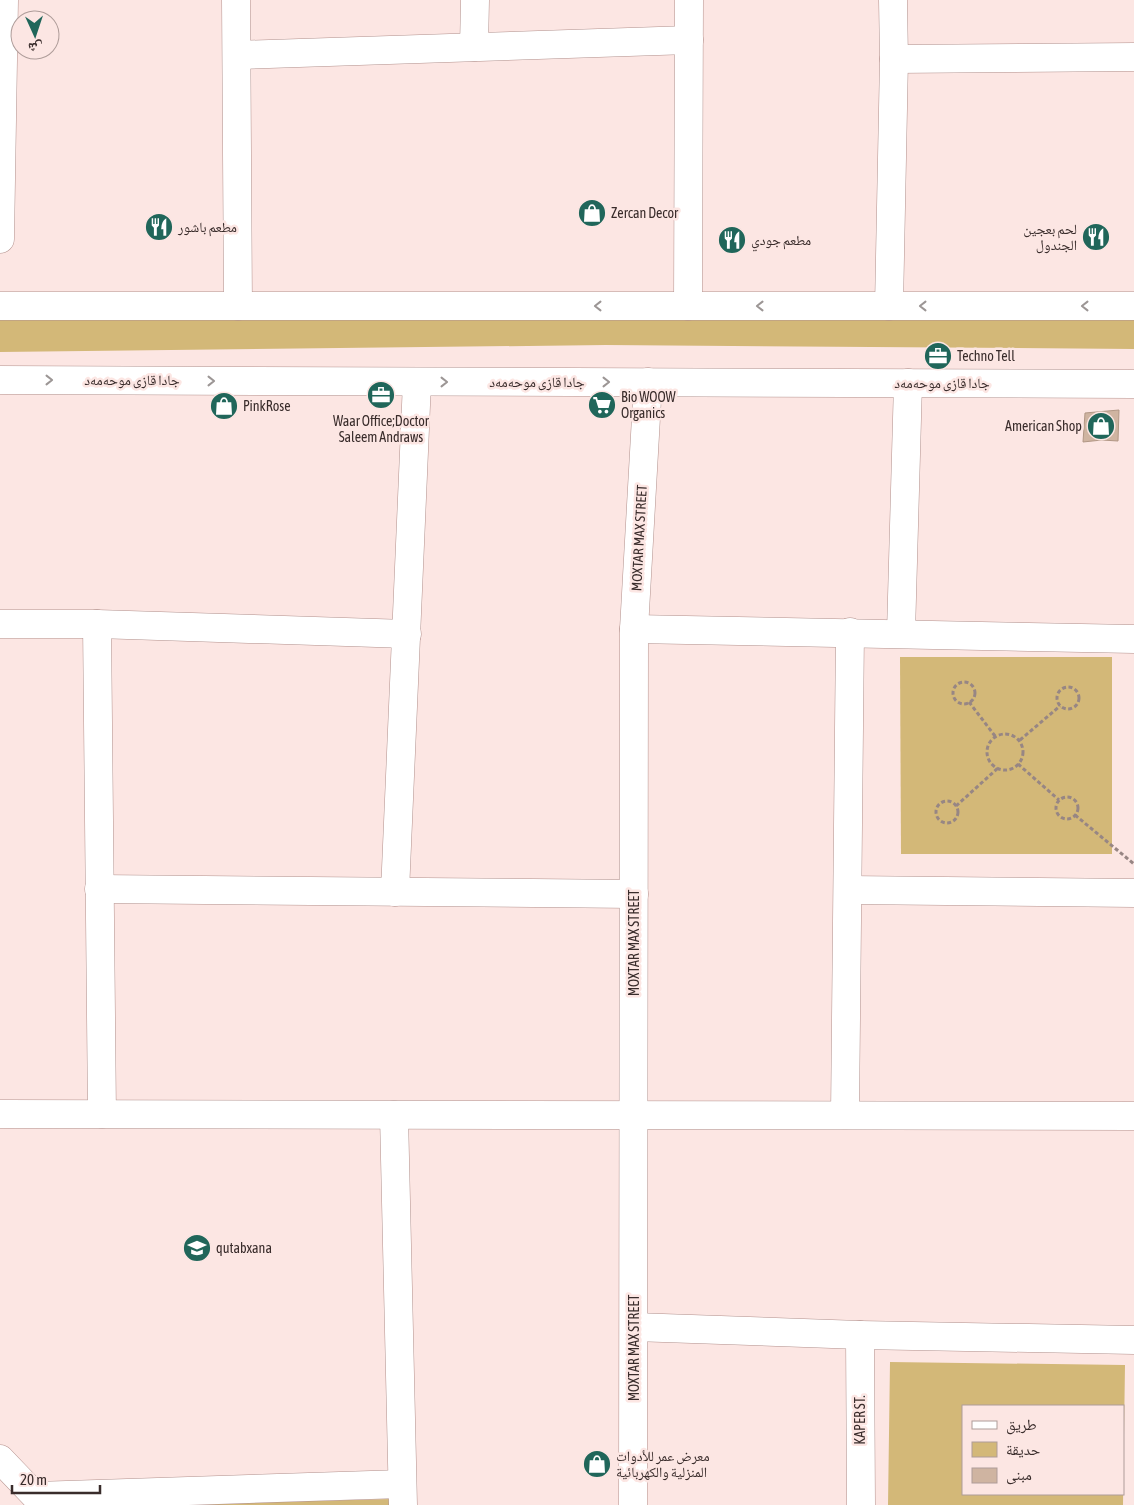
<svg xmlns="http://www.w3.org/2000/svg" width="1134" height="1505" font-family="'Asap Condensed','Noto Naskh Arabic',sans-serif">
<style>
.green{fill:#d3b878;fill-rule:evenodd}
.building{fill:#cfb4a1;stroke:#b19785}
.lines{fill:none;stroke-linecap:round;stroke-linejoin:round}
.minor-casing{stroke:#b2918d;stroke-width:29}
.primary-casing{stroke:#b2918d;stroke-width:29}
.path{stroke:#978684;stroke-width:3;stroke-dasharray:4 2.5;stroke-linecap:butt}
.minor{stroke:#fff;stroke-width:28}
.primary{stroke:#fff;stroke-width:28}
.oneway{stroke:#9c9695}
.labels{text-anchor:middle;dominant-baseline:central;stroke-width:5;stroke-linejoin:round;paint-order:stroke}
.poi-label{font-size:14px;fill:#392c2b;stroke:#fce6e3;text-anchor:start}
.street-label{font-size:14px;fill:#392c2b;stroke:#fce6e3}
</style>
<rect width="100%" height="100%" fill="#fce6e3"/>
<g class="green">
<polygon points="1134,319 1134,349 606,345 0,352 0,320"/>
<polygon points="900,657 1112,657 1112,854 901,854"/>
<path d="M890,1362l235,3 -2,140h-235zM1123,1406v88h-160v-88z"/>
<polygon points="391,1499 391,1505 144,1505"/>
</g>
<polygon class="building" points="1119,410 1118,441 1102,440 1083,442 1085,413"/>
<g class="lines">
<defs>
<g id="minor">
<polyline points="236,0 238,306"/>
<polyline points="474,47 475,0"/>
<polyline points="237,55 689,40"/>
<polyline points="894,59 1134,57"/>
<polyline points="0,239 4,0"/>
<polyline points="688,306 689,0"/>
<polyline points="889,306 894,59 893,0"/>
<polyline points="0,624 97,624 407,634"/>
<polyline points="97,624 102,1114"/>
<polyline points="634,629 1134,639"/>
<polyline points="901,633 908,383"/>
<polyline points="99,889 634,894"/>
<polyline points="848,890 1134,893"/>
<polyline points="395,892 417,382"/>
<polyline points="0,1114 1134,1116"/>
<polyline points="394,1115 403,1505"/>
<polyline points="845,1115 850,632"/>
<polyline points="634,1327 860,1335 1134,1340"/>
<polyline points="860,1335 861,1505"/>
<polyline points="0,1459 44,1505"/>
<polyline points="36,1496 402,1484"/>
<polyline points="633,1505 634,629 648,382"/>
</g>
<g id="primary">
<polyline points="0,306 1134,306"/>
<polyline points="0,380 1134,384"/>
</g>
</defs>
<use href="#minor" class="minor-casing"/>
<use href="#primary" class="primary-casing"/>
<g class="path">
<circle cx="964" cy="693" r="11"/>
<circle cx="1068" cy="698" r="11"/>
<polyline points="969,702 995,736"/>
<circle cx="1005" cy="752" r="18"/>
<polyline points="1020,740 1060,706"/>
<polyline points="1018,764 1059,800"/>
<circle cx="1067" cy="808" r="11"/>
<circle cx="947" cy="812" r="11"/>
<polyline points="956,806 998,768"/>
<polyline points="1075,815 1134,864"/>
</g>
<use href="#minor" class="minor"/>
<use href="#primary" class="primary"/>
</g>
<defs><path id="oneway-chevron" d="M-2-3.5L2.5 0L-2 3.5" fill="none" stroke-width="1.6" stroke-linecap="round" stroke-linejoin="round" transform="scale(1.25)"/></defs>
<g class="oneway">
<use href="#oneway-chevron" transform="translate(598 306) rotate(180)"/>
<use href="#oneway-chevron" transform="translate(760 306) rotate(-180)"/>
<use href="#oneway-chevron" transform="translate(923 306) rotate(-180)"/>
<use href="#oneway-chevron" transform="translate(1085 306) rotate(-180)"/>
<use href="#oneway-chevron" transform="translate(49 380)"/>
<use href="#oneway-chevron" transform="translate(211 381)"/>
<use href="#oneway-chevron" transform="translate(444 382)"/>
<use href="#oneway-chevron" transform="translate(606 382)"/>
</g>
<defs>
<symbol id="shop-disc" viewBox="-11 -11 22 22"><circle r="9.5" fill="#20665a" stroke="#fce6e3"/><path d="M-5-2.5h2.3a2.7 3.5 0 0 1 5.4 0H5L5.5 6h-11ZM-1.5-2.5h3a1.5 2.3 0 0 0-3 0Z" fill="#fff"/></symbol>
<symbol id="restaurant-disc" viewBox="-11 -11 22 22"><circle r="9.5" fill="#20665a" stroke="#fce6e3"/><path d="M-5-6h1v4h1v-4h1v4h1v-4h1v5L-1.5 .5V6h-2V.5L-5-1ZM5-6V6H3V1.5H1.5Q1.5-4 5-6Z" fill="#fff"/></symbol>
<symbol id="office-disc" viewBox="-11 -11 22 22"><circle r="9.5" fill="#20665a" stroke="#fce6e3"/><path d="M-6-3h4V-5.5h4V-3h4V5H-6ZM-1-4.5V-3h2v-1.5ZM-6 0V1H6V0Z" fill="#fff"/></symbol>
<symbol id="supermarket-disc" viewBox="-11 -11 22 22"><circle r="9.5" fill="#20665a" stroke="#fce6e3"/><path d="M-6-5.5h2.5l.6 2H6L4.5 2H-2.5L-4.4-4H-6ZM-1.5 3.2a1.3 1.3 0 1 0 .1 0ZM3 3.2a1.3 1.3 0 1 0 .1 0Z" fill="#fff"/></symbol>
<symbol id="school-disc" viewBox="-11 -11 22 22"><circle r="9.5" fill="#20665a" stroke="#fce6e3"/><path d="M0-5L7-2L0 1L-7-2ZM-4 1L0 2.5L4 1V4Q0 6-4 4Z" fill="#fff"/></symbol>
</defs>
<g fill-rule="evenodd">
<use href="#shop-disc" x="576" y="197" width="32" height="32"/>
<use href="#restaurant-disc" x="143" y="211" width="32" height="32"/>
<use href="#restaurant-disc" x="1080" y="221" width="32" height="32"/>
<use href="#restaurant-disc" x="716" y="224" width="32" height="32"/>
<use href="#office-disc" x="922" y="340" width="32" height="32"/>
<use href="#office-disc" x="365" y="379" width="32" height="32"/>
<use href="#supermarket-disc" x="586" y="389" width="32" height="32"/>
<use href="#shop-disc" x="208" y="390" width="32" height="32"/>
<use href="#shop-disc" x="1085" y="410" width="32" height="32"/>
<use href="#school-disc" x="181" y="1232" width="32" height="32"/>
<use href="#shop-disc" x="581" y="1448" width="32" height="32"/>
</g>
<g class="labels">
<g class="poi-label">
<text x="611" y="213">Zercan Decor</text>
<text x="178" y="227">مطعم باشور</text>
<text x="1077" y="229" text-anchor="end">لحم بعجين<tspan x="1077" dy="16">الجندول</tspan></text>
<text x="751" y="240">مطعم جودي</text>
<text x="957" y="356">Techno Tell</text>
<text x="621" y="397">Bio WOOW<tspan x="621" dy="16">Organics</tspan></text>
<text x="243" y="406">PinkRose</text>
<text x="381" y="421" text-anchor="middle">Waar Office;Doctor<tspan x="381" dy="16">Saleem Andraws</tspan></text>
<text x="1082" y="426" text-anchor="end">American Shop</text>
<text x="216" y="1248">qutabxana</text>
<text x="616" y="1456">معرض عمر للأدوات<tspan x="616" dy="16">المنزلية والكهربائية</tspan></text>
</g>
<g class="street-label">
<text x="132" y="380">جادا قازی موحەمەد</text>
<text x="537" y="382">جادا قازی موحەمەد</text>
<text x="942" y="383">جادا قازی موحەمەد</text>
<text transform="translate(639 538) rotate(-87)">MOXTAR MAX STREET</text>
<text transform="translate(634 943) rotate(-90)">MOXTAR MAX STREET</text>
<text transform="translate(634 1348) rotate(-90)">MOXTAR MAX STREET</text>
<text transform="translate(860 1420) rotate(-90)">KAPER ST.</text>
</g>
</g>
<rect x="962" y="1405" width="162" height="90" fill="#fce6e3" stroke="#ae9c99"/>
<rect x="972" y="1421" width="25" height="8" fill="#ffffff" stroke="#ae9c99"/>
<text x="1006" y="1430" font-size="15" fill="#392c2b">طريق</text>
<rect x="972" y="1442" width="25" height="15" fill="#d3b878" stroke="#ae9c99"/>
<text x="1006" y="1455" font-size="15" fill="#392c2b">حديقة</text>
<rect x="972" y="1468" width="25" height="15" fill="#cfb4a1" stroke="#ae9c99"/>
<text x="1006" y="1480" font-size="15" fill="#392c2b">مبنى</text>
<g transform="translate(35 35) rotate(177)"><circle r="24" fill="#fce6e3" stroke="#ae9c99"/>
<path d="M0-4L9 19L0 12L-9 19Z" fill="#20665a"/>
<text y="-8" font-size="14" font-weight="bold" text-anchor="middle" fill="#392c2b">ش</text>
</g>
<path d="M12 1485v8h88v-8" fill="none" stroke="#392c2b" stroke-width="2.5"/>
<text x="20" y="1485" font-size="15" fill="#392c2b" stroke="#fce6e3" stroke-width="4" paint-order="stroke">20 m</text>
</svg>
